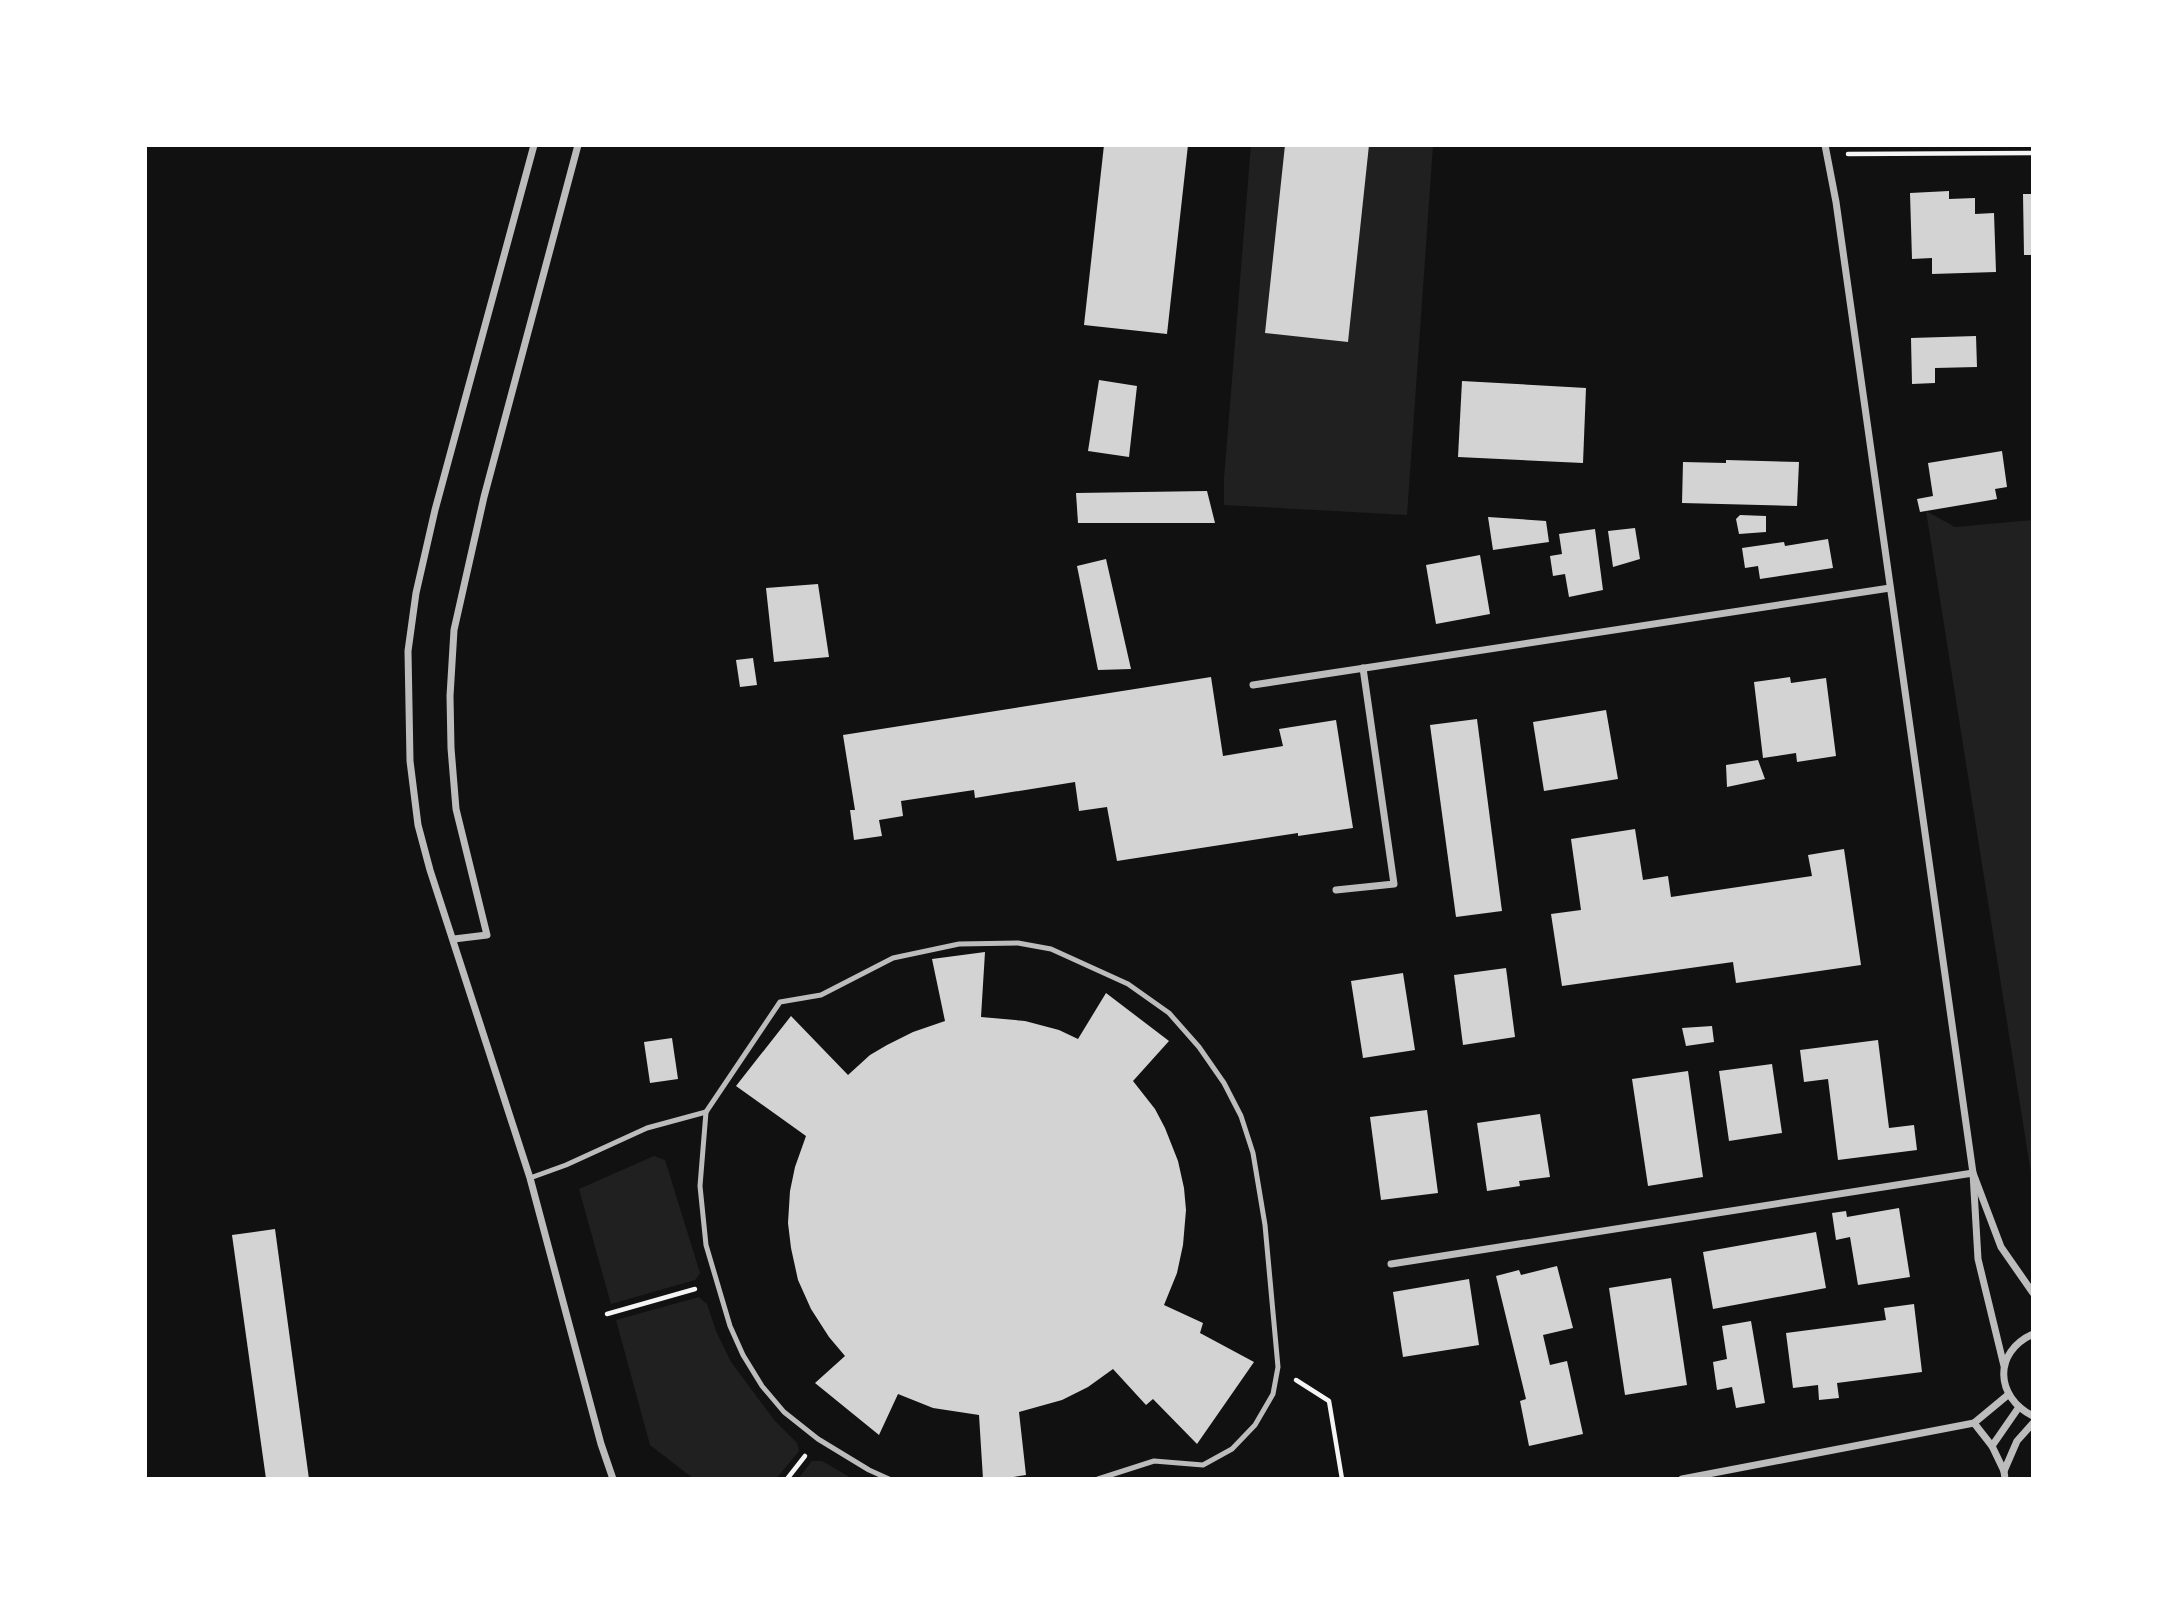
<svg xmlns="http://www.w3.org/2000/svg" width="2178" height="1624" font-family="'Source Serif 4',serif">
<style>
.green{fill:#202020}
.building{fill:#d3d3d3}
.lines{fill:none;stroke-linecap:round;stroke-linejoin:round}
.path{stroke:#f5f5f5;stroke-width:4.5}
.service{stroke:#bcbcbc;stroke-width:5}
.minor{stroke:#bcbcbc;stroke-width:7}
</style>
<rect width="100%" height="100%" fill="#111"/>
<g class="green">
<polygon points="1251,145 1433,145 1407,515 1224,505 1224,479"/>
<polygon points="1926,511 1955,527 2033,520 2033,1186"/>
<polygon points="654,1156 665,1160 700,1273 695,1280 611,1304 579,1189"/>
<polygon points="699,1297 707,1304 716,1331 731,1362 775,1421 797,1443 799,1451 776,1479 694,1479 650,1445 616,1320"/>
<polygon points="812,1461 822,1461 853,1479 798,1479"/>
</g>
<g class="building">
<polygon points="1104,145 1188,145 1167,334 1084,325"/>
<polygon points="1285,145 1369,145 1348,342 1265,333"/>
<polygon points="1949,191 1949,199 1975,198 1975,214 1994,213 1996,272 1932,274 1932,258 1912,259 1910,193"/>
<polygon points="2023,194 2033,194 2033,255 2024,255"/>
<polygon points="1976,336 1977,367 1935,368 1935,383 1912,384 1911,338"/>
<polygon points="1099,380 1137,386 1129,457 1088,451"/>
<polygon points="1462,381 1586,388 1583,463 1458,457"/>
<polygon points="2002,451 2007,487 1995,489 1997,499 1920,512 1917,499 1933,496 1928,463"/>
<polygon points="1726,460 1799,462 1797,506 1682,503 1683,462 1726,463"/>
<polygon points="1207,491 1215,523 1078,523 1076,493"/>
<polygon points="1740,515 1766,516 1766,532 1739,534 1736,519"/>
<polygon points="1488,517 1546,521 1549,542 1493,550"/>
<polygon points="1635,528 1640,559 1613,567 1608,531"/>
<polygon points="1595,529 1603,590 1569,597 1565,574 1553,576 1550,556 1562,554 1559,534"/>
<polygon points="1828,539 1833,568 1760,579 1758,566 1745,568 1742,548 1784,542 1785,546"/>
<polygon points="1480,555 1490,614 1436,624 1426,565"/>
<polygon points="1106,559 1131,669 1098,670 1077,566"/>
<polygon points="818,584 829,657 774,662 766,588"/>
<polygon points="753,658 757,685 740,687 736,660"/>
<polygon points="1211,677 1223,756 1283,746 1279,729 1336,720 1353,828 1298,836 1298,833 1117,861 1107,807 1079,811 1075,782 975,798 974,790 901,801 903,816 879,820 882,836 854,840 850,810 855,810 843,735"/>
<polygon points="1790,677 1791,683 1826,678 1836,756 1797,762 1796,753 1763,758 1754,682"/>
<polygon points="1606,710 1618,779 1544,791 1533,722"/>
<polygon points="1477,719 1502,911 1456,917 1430,725"/>
<polygon points="1758,760 1765,779 1727,787 1726,765"/>
<polygon points="1635,829 1643,880 1668,876 1671,897 1812,876 1808,855 1844,849 1861,965 1736,983 1733,962 1562,986 1551,914 1581,910 1571,839"/>
<polygon points="985,952 981,1017 1025,1021 1059,1030 1078,1039 1106,993 1169,1041 1133,1081 1155,1109 1165,1128 1178,1161 1184,1188 1186,1210 1183,1245 1177,1273 1164,1305 1203,1323 1200,1333 1254,1362 1197,1444 1153,1399 1146,1405 1113,1369 1088,1387 1062,1400 1019,1412 1026,1475 1001,1479 983,1479 979,1415 933,1408 898,1394 879,1435 815,1383 845,1356 829,1337 811,1309 798,1280 791,1248 788,1223 790,1191 795,1167 806,1136 736,1086 791,1016 848,1075 870,1055 887,1045 913,1032 945,1021 932,959"/>
<polygon points="1506,968 1515,1037 1463,1045 1454,975"/>
<polygon points="1403,973 1415,1050 1363,1058 1351,981"/>
<polygon points="1712,1026 1714,1042 1686,1046 1682,1028"/>
<polygon points="672,1038 678,1079 650,1083 644,1042"/>
<polygon points="1878,1040 1889,1128 1914,1125 1917,1150 1838,1160 1828,1079 1804,1082 1800,1050"/>
<polygon points="1772,1064 1782,1133 1729,1141 1719,1071"/>
<polygon points="1688,1071 1703,1177 1648,1186 1632,1079"/>
<polygon points="1427,1110 1438,1193 1381,1200 1370,1117"/>
<polygon points="1540,1114 1550,1177 1519,1181 1520,1186 1487,1191 1477,1123"/>
<polygon points="1899,1208 1910,1277 1858,1285 1850,1237 1836,1240 1832,1213 1846,1211 1847,1217"/>
<polygon points="275,1229 309,1479 266,1479 232,1235"/>
<polygon points="1816,1232 1826,1288 1713,1309 1703,1252"/>
<polygon points="1557,1266 1573,1328 1543,1335 1550,1365 1567,1361 1583,1434 1529,1446 1520,1401 1526,1399 1496,1276 1519,1270 1521,1275"/>
<polygon points="1671,1278 1687,1385 1625,1395 1609,1288"/>
<polygon points="1469,1279 1479,1345 1403,1357 1393,1292"/>
<polygon points="1914,1304 1922,1372 1837,1383 1839,1398 1819,1400 1818,1385 1793,1388 1786,1333 1886,1320 1884,1308"/>
<polygon points="1751,1321 1765,1403 1736,1408 1732,1387 1717,1390 1713,1362 1727,1359 1722,1326"/>
</g>
<g class="lines">
<g class="path">
<polyline points="1848,154 2033,153"/>
<polyline points="607,1314 695,1289"/>
<polyline points="1296,1380 1329,1401 1342,1479"/>
<polyline points="787,1479 805,1456"/>
</g>
<g class="service">
<polyline points="530,1178 566,1165 647,1128 706,1112"/>
<polyline points="889,1479 869,1470 818,1439 784,1412 762,1386 743,1355 730,1326 706,1245 700,1186 706,1112 780,1002 821,995 893,958 959,944 1018,943 1051,949 1128,984 1169,1013 1199,1047 1224,1083 1241,1116 1253,1153 1265,1225 1278,1367 1273,1394 1255,1425 1232,1449 1203,1465 1154,1461 1098,1479"/>
</g>
<g class="minor">
<polyline points="534,145 435,510 416,593 408,651 410,761 418,825 430,870 530,1178 601,1444 613,1479"/>
<polyline points="1825,145 1836,202 1973,1173 2001,1247 2033,1293"/>
<polyline points="1253,685 1890,588"/>
<polyline points="1336,890 1394,884 1363,668"/>
<polyline points="454,939 487,935 456,809 451,748 450,696 454,630 484,497 578,145"/>
<polyline points="1391,1264 1973,1173 1978,1259 2004,1366"/>
<path d="M2033,1334c-40,18 -38,63 0,82"/>
<polyline points="1974,1423 1992,1446"/>
<polyline points="2004,1471 2017,1441 2033,1423"/>
<polyline points="1682,1479 1974,1423 2009,1394"/>
<polyline points="2005,1479 2004,1471 1992,1446 2019,1407"/>
</g>
</g>
<rect width="2178" height="1624" fill="none" stroke="#ffffff" stroke-width="294"/>
</svg>
